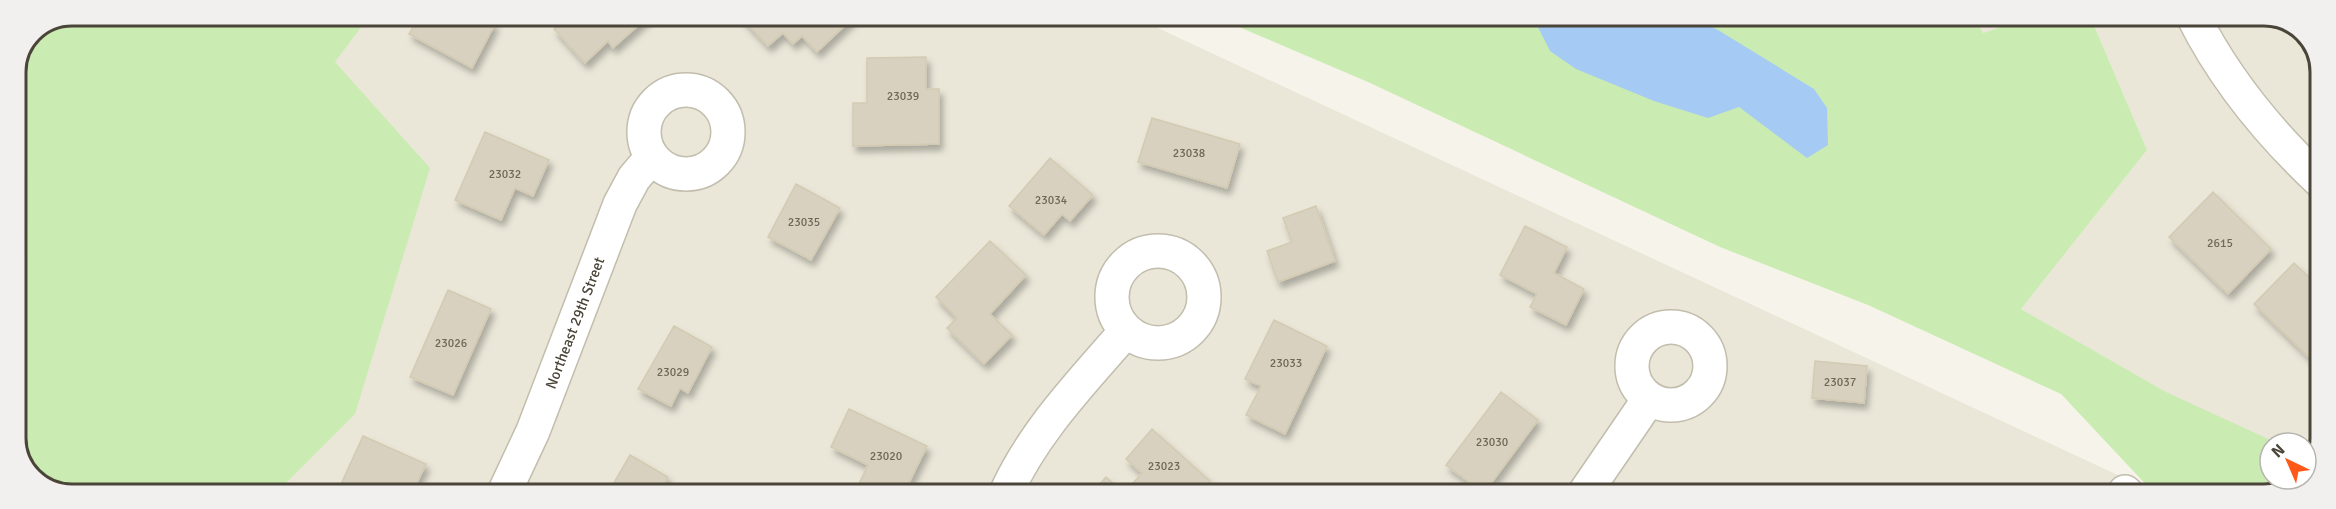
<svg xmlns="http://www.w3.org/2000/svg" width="2336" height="509" font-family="Signika,sans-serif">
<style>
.residential{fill:#eae7d8}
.green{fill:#caebb2}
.water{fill:#a5caf4}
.building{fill:#d8d1bf;stroke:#d3cab2;stroke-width:1.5;filter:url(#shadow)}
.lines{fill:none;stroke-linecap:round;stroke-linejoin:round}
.minor-casing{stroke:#c2bdac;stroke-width:36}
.minor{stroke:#fff;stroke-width:33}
.labels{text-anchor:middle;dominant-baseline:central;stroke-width:4.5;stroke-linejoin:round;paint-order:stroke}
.number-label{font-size:12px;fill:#6e685a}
.street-label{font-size:15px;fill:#4a4538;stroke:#fff}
.rim{fill:none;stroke:#4a4538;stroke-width:3}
</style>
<defs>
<filter id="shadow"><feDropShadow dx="3.5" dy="6" stdDeviation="3" flood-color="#0004"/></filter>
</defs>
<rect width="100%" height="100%" fill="#f6f4ea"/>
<g class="residential">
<polygon points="71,15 1130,15 2152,491 2168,393 2021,309 2147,150 2090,16 2275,16 2307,34 2321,64 2320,448 2306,473 2306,443 2270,443 2270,479 2302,479 2265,494 61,493 31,477 15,445 15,71 32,31"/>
<polygon points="1974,16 2033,16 1983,33"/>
</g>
<g class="green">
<polygon points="71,15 370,15 335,62 430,168 355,414 276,493 61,493 31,477 15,445 15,71 32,31"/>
<polygon points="1213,16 1974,16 1983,33 2033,16 2090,16 2147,150 2021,309 2168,393 2277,443 2270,443 2270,479 2302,479 2265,494 2160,494 2152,491 2061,394 1868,305 1720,247 1368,82"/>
</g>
<polygon class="water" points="1536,16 1687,16 1718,30 1814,89 1827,108 1828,145 1807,158 1739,107 1708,118 1654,101 1576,69 1550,51 1534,19"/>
<g class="building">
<polygon points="420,15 479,15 495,24 472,68 409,34"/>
<polygon points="569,15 650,15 613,48 608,41 585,63 554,29"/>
<polygon points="856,15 817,52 802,36 793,44 783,33 768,46 740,16"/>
<polygon points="926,57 926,89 939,89 939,144 853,146 853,103 867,103 867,58"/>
<polygon points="1152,118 1240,144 1227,188 1138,162"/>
<polygon points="485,132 549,160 533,196 515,188 501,220 455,200"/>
<polygon points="1050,158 1093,195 1070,221 1062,214 1044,235 1009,206"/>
<polygon points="796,184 840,208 811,260 768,237"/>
<polygon points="2213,192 2271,249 2228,294 2169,237"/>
<polygon points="1316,206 1335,261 1278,282 1267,251 1292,242 1283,218"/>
<polygon points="1525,226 1567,247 1554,273 1584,289 1566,325 1530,307 1537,294 1500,275"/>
<polygon points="990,241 1026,275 990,314 1012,335 984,364 947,328 957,318 936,297"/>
<polygon points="2294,263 2320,288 2320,358 2315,363 2254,304"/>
<polygon points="448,290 491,309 453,395 410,377"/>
<polygon points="1274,320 1327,346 1285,434 1246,415 1261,386 1245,379"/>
<polygon points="674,326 712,347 688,393 680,388 671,406 638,389"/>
<polygon points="1815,361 1867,366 1864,403 1812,398"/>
<polygon points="1501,392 1538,420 1484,493 1446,465"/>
<polygon points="849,409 927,446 904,493 873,493 858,486 868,465 831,447"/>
<polygon points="1152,429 1210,481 1199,494 1092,493 1106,477 1124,493 1142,473 1126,459"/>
<polygon points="363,436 426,464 412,493 395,493 387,490 385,493 337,493"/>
<polygon points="630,455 668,477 659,493 608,493"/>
<polygon points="2071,485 2086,494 2065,494"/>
</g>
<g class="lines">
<defs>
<g id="minor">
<path d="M2193,16c31,62 77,118 127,165"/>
<circle cx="686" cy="132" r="42"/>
<circle cx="1158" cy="297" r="46"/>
<circle cx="1671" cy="366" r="39"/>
<polyline points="2125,492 2127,494"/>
<polyline points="504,493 533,431 620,204 634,178 652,157"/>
<path d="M1006,493c28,-62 76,-111 120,-162"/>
<polyline points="1584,494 1649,399"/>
</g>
</defs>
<use href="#minor" class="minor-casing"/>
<use href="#minor" class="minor"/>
</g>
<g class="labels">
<g class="number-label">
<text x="903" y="96">23039</text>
<text x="1189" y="153">23038</text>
<text x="505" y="174">23032</text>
<text x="1051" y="200">23034</text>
<text x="804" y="222">23035</text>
<text x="2220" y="243">2615</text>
<text x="451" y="343">23026</text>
<text x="1286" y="363">23033</text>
<text x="673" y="372">23029</text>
<text x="1840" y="382">23037</text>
<text x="1492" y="442">23030</text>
<text x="886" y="456">23020</text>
<text x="1164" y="466">23023</text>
</g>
<g class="street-label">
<text transform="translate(575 323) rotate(-69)">Northeast 29th Street</text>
</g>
</g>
<path d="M0 0H2336V509H0ZM72 26H2264A46 46 0 0 1 2310 72V438A46 46 0 0 1 2264 484H72A46 46 0 0 1 26 438V72A46 46 0 0 1 72 26Z" fill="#f1f0ef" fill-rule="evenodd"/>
<path class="rim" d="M72 26H2264A46 46 0 0 1 2310 72V438A46 46 0 0 1 2264 484H72A46 46 0 0 1 26 438V72A46 46 0 0 1 72 26Z"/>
<g transform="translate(2288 461) rotate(316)"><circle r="28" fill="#ffffff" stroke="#b7b5af" stroke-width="1.5"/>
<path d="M0-4.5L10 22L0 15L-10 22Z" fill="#ff5818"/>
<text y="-9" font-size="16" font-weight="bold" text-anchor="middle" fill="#4a4538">N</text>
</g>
</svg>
